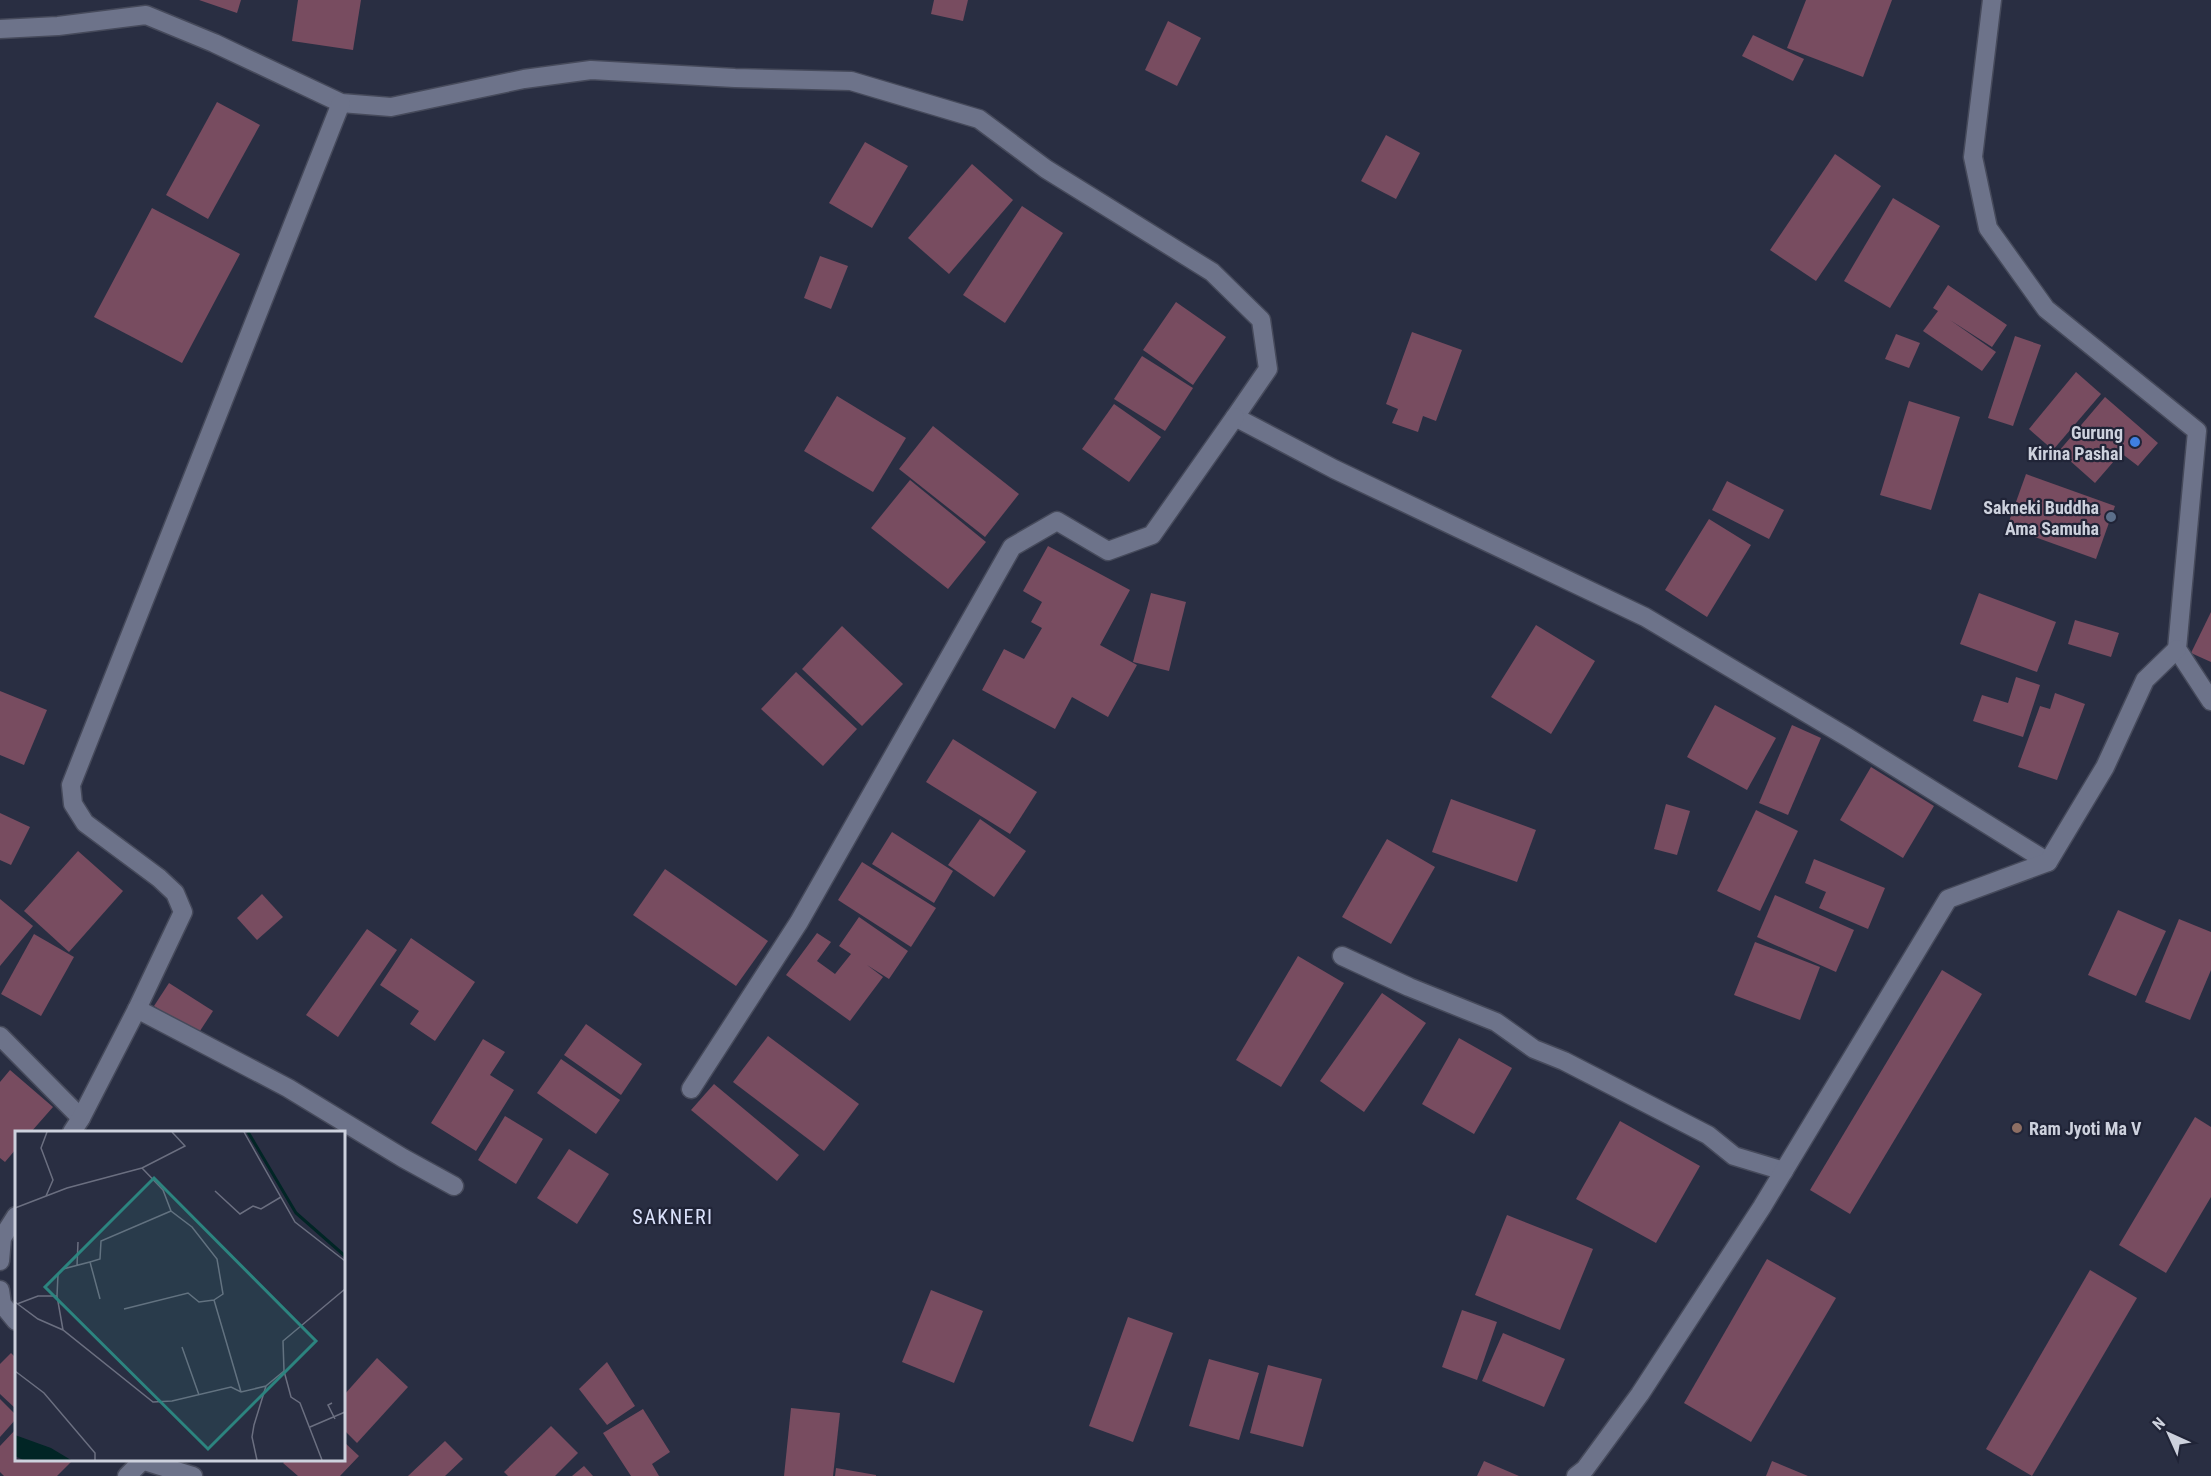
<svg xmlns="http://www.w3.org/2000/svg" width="2211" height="1476" font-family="'Roboto Condensed',sans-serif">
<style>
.building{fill:#784c60}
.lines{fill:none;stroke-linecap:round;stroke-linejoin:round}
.street-casing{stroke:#464a5b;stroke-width:21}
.street{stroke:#6d738a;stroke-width:18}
.shop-dot{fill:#3f7fe0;stroke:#202437;stroke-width:2}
.service-dot{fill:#5c6f8a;stroke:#202437;stroke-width:2}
.education-dot{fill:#8d6e63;stroke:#202437;stroke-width:2}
.labels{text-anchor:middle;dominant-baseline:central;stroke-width:4.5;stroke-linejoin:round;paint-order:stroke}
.poi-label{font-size:18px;font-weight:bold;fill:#cdd1dd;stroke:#202437;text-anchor:end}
.neighbourhood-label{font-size:20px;letter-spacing:1.5px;fill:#dbe2fc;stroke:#202437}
.inset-river{fill:none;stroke:#012525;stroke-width:3}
.inset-road{fill:none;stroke:#6b6f80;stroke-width:1.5}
.view{fill:#2c847f;fill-opacity:0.15;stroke:#2c847f;stroke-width:3}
.inset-edge{fill:none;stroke:#cdd1dd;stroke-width:3}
</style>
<rect width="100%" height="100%" fill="#292e42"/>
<g class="building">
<polygon points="199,0 241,0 237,13"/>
<polygon points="298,0 361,0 353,50 292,41"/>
<polygon points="934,0 968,0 963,21 931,14"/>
<polygon points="1806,0 1892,0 1863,77 1787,48"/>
<polygon points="1168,21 1201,38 1177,86 1145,70"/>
<polygon points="1753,35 1804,59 1793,81 1742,56"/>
<polygon points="217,102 260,125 208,219 166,195"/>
<polygon points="1386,135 1420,153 1396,199 1361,181"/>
<polygon points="865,142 908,166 872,228 829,203"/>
<polygon points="1835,154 1881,186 1816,281 1770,250"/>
<polygon points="972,164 1013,200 949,274 908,238"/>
<polygon points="1893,198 1940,226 1890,308 1844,281"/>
<polygon points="1022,206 1063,233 1005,323 963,295"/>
<polygon points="152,208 240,254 182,363 94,317"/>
<polygon points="820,256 848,266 831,309 804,298"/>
<polygon points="1948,285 2007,325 1992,347 1950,320 1996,352 1982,371 1923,331 1938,311 1933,308"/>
<polygon points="1176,302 1226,337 1193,385 1143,350"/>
<polygon points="1412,332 1462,350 1436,421 1423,416 1418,432 1392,423 1398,409 1386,404"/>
<polygon points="1896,334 1920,343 1909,368 1885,359"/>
<polygon points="2015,336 2041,345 2013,426 1988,418"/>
<polygon points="1142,356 1193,388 1165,431 1114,399"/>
<polygon points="2076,372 2101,394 2053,450 2029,429"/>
<polygon points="837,396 906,438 873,492 804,451"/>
<polygon points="2105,397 2158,443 2138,466 2121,453 2095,483 2059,451"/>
<polygon points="1909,401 1960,417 1931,510 1880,495"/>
<polygon points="1114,404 1161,437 1129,482 1082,449"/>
<polygon points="933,426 1019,494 985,537 899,469"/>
<polygon points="2026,474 2115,506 2096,559 2007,527"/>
<polygon points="910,480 986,542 948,589 871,528"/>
<polygon points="1727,481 1784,510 1769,539 1712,510"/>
<polygon points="1709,519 1751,545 1707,617 1665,590"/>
<polygon points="1048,546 1130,590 1100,645 1137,665 1108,717 1072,697 1055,729 982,690 1004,649 1024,659 1042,628 1031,622 1042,602 1023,591"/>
<polygon points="1151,593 1186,602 1169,671 1133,662"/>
<polygon points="1979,593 2056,622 2037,672 1960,644"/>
<polygon points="2211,612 2211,662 2191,653"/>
<polygon points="2075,620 2119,633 2111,657 2068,644"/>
<polygon points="1536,625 1595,661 1551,734 1491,697"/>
<polygon points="842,626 903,684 862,726 802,669"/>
<polygon points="796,672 857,729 823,766 761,709"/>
<polygon points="2016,677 2040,685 2023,737 1973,721 1982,695 2008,703"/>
<polygon points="0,691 47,710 24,765 0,755"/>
<polygon points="2055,693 2085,704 2057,780 2018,767 2040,706 2050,709"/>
<polygon points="1715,705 1776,738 1747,790 1687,757"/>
<polygon points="1792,725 1821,738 1788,815 1759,803"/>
<polygon points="953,739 1037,792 1010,834 926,782"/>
<polygon points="1871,767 1934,806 1903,858 1840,820"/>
<polygon points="1451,799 1536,830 1517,882 1432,852"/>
<polygon points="1666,804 1690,811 1677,855 1654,849"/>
<polygon points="1756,810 1798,831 1760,911 1717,891"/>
<polygon points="0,813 30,827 11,865 0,860"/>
<polygon points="980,819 1026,851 994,897 948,865"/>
<polygon points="892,832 953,871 934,903 872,864"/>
<polygon points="1387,839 1435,867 1391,944 1342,917"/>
<polygon points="78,851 123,891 69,952 24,911"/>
<polygon points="1814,859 1885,888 1868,929 1819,908 1826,892 1805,883"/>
<polygon points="862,862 936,908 911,947 838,900"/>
<polygon points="665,869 768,941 736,986 633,915"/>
<polygon points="262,894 283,917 257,940 237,918"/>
<polygon points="1775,895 1854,930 1836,972 1757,937"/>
<polygon points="0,899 33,926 0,966"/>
<polygon points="2118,910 2166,931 2136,996 2088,975"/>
<polygon points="859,917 908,951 889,979 867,965 883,977 850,1021 786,975 817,933 831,942 817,961 835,974 851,954 839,946"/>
<polygon points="2179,919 2211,932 2211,970 2190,1020 2145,1002"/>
<polygon points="367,929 397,950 338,1037 306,1015"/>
<polygon points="34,934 74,957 41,1016 1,994"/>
<polygon points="411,938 475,982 435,1041 410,1024 419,1011 380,985"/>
<polygon points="1755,942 1820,967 1800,1020 1734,995"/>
<polygon points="1298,956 1344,983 1281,1087 1236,1060"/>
<polygon points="1942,970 1982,994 1850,1214 1810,1190"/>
<polygon points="169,983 213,1011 198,1034 154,1006"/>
<polygon points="1382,993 1426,1023 1364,1112 1320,1081"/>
<polygon points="586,1024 642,1064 621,1095 564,1055"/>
<polygon points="768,1036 859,1104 824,1151 733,1082"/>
<polygon points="1459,1038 1512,1068 1474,1134 1422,1104"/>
<polygon points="483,1039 505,1052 490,1075 514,1090 476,1151 431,1123"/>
<polygon points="561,1059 620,1100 596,1134 537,1093"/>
<polygon points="10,1070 53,1107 31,1132 16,1132 16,1149 5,1162 0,1158 0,1082"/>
<polygon points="714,1084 799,1155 777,1181 691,1110"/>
<polygon points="505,1116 543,1139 516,1184 478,1160"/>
<polygon points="2195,1117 2211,1127 2211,1197 2166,1273 2119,1245"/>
<polygon points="1620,1121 1700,1166 1656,1243 1576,1199"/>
<polygon points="569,1149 609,1174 577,1224 537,1198"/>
<polygon points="1507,1215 1593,1249 1560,1330 1475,1295"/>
<polygon points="1767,1259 1836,1298 1751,1442 1684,1403"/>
<polygon points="2090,1270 2137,1298 2032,1476 1986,1449"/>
<polygon points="931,1290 983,1311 954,1383 902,1362"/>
<polygon points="1462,1310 1497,1322 1477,1380 1442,1367"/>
<polygon points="1128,1317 1173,1333 1133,1442 1089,1426"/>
<polygon points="1503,1333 1565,1359 1544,1407 1482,1381"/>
<polygon points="11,1353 16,1358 16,1409 0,1394 0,1364"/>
<polygon points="377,1358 408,1387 357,1443 344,1430 344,1395"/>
<polygon points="1209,1359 1259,1373 1239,1440 1189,1426"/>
<polygon points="607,1362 635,1406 607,1425 579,1389"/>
<polygon points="1268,1365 1322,1379 1303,1447 1250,1433"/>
<polygon points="0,1399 16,1415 16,1419 0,1437"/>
<polygon points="791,1408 840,1413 833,1476 784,1476"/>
<polygon points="643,1409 670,1452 652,1464 659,1476 631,1476 603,1433"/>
<polygon points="551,1426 578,1453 555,1476 508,1476 504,1472"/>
<polygon points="16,1429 16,1460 73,1460 57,1476 4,1476 0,1472 0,1446"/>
<polygon points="445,1441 463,1459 445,1476 408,1476"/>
<polygon points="344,1442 359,1456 340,1476 298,1476 283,1463 286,1460 344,1460"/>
<polygon points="1484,1461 1519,1476 1477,1476"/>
<polygon points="1772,1461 1808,1476 1766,1476"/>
<polygon points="584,1466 593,1476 572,1476"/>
<polygon points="836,1468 876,1475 876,1476 835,1476"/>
</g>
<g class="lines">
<defs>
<g id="street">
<polyline points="1992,0 1973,157 1988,228 2046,309 2197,431 2177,649 2211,701"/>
<polyline points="0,29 58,26 146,15 214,43 341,103 391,107 524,79 591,70 735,78 851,81 979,119 1046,169 1212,272 1261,320 1268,369 1235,417 1334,469 1645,617 1847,737 2048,862"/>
<polyline points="1342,956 1409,987 1496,1022 1534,1049 1564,1061 1708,1135 1734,1156 1784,1171"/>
<polyline points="137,1009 183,912 175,893 159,878 85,823 73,804 71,785 341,103"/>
<polyline points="0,1036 81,1118"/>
<polyline points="691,1089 799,922 1012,547 1057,521 1108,551 1152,535 1235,417"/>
<polyline points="72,1132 81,1118 137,1009 288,1088 403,1158 454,1186"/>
<polyline points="0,1261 2,1238 16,1216"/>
<polyline points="0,1290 2,1304 16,1321"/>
<polyline points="141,1460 193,1476"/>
<polyline points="127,1476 142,1461"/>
<polyline points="1576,1476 1585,1469 1640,1394 1762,1207 1948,899 2048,862 2105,767 2145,680 2177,649"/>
</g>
</defs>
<use href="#street" class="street-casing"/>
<use href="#street" class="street"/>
</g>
<circle class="shop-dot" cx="2135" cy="442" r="6"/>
<circle class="service-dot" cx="2111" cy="517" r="6"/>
<circle class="education-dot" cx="2017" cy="1128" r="6"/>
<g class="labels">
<g class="poi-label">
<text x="2123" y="432">Gurung<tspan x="2123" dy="21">Kirina Pashal</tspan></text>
<text x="2099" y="507">Sakneki Buddha<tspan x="2099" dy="21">Ama Samuha</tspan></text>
<text x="2029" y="1128" text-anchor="start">Ram Jyoti Ma V</text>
</g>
<g class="neighbourhood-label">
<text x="673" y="1217">SAKNERI</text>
</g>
</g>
<g transform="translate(15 1131)">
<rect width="330" height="330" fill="#292e42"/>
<path d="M0,304l36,13 20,12h-48l-8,-4z" fill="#012525"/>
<path class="inset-river" d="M233,1l48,81 49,43"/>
<path class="inset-road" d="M157,1l13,14 -43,22 21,22 8,21 21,16 25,32 6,35 -9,6 27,92M229,1l51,90 50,39M200,60l25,23 13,-8 8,3 20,-12M31,65l7,-16 -12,-32 6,-16M0,77l52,-20 75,-20M75,131l10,-3 1,-18 70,-30M62,135l1,-24M0,171l23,17 25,11 90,72 19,-1 59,-14 10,5 25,-6M2,173l21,-8h19M109,178l64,-16 11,9 15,-2M48,199l-6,-34 1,-22 5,-5 27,-7 10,37M167,216l17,48M0,240l29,22 51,60v7M269,240l7,26 9,6 22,57M317,272l-4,2 7,14M295,296l35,-15M242,329l-5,-23 2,-12 12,-39 18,-15 -1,-30 62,-52"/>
<path class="view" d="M139,47l162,163 -108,108 -163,-162z"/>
<rect width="330" height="330" class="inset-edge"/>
</g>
<g transform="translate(2169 1434) rotate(315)" stroke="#202437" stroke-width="4.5" paint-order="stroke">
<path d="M0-4.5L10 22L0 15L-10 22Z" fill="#cdd1dd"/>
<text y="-9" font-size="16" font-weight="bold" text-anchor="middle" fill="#cdd1dd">N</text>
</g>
</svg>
